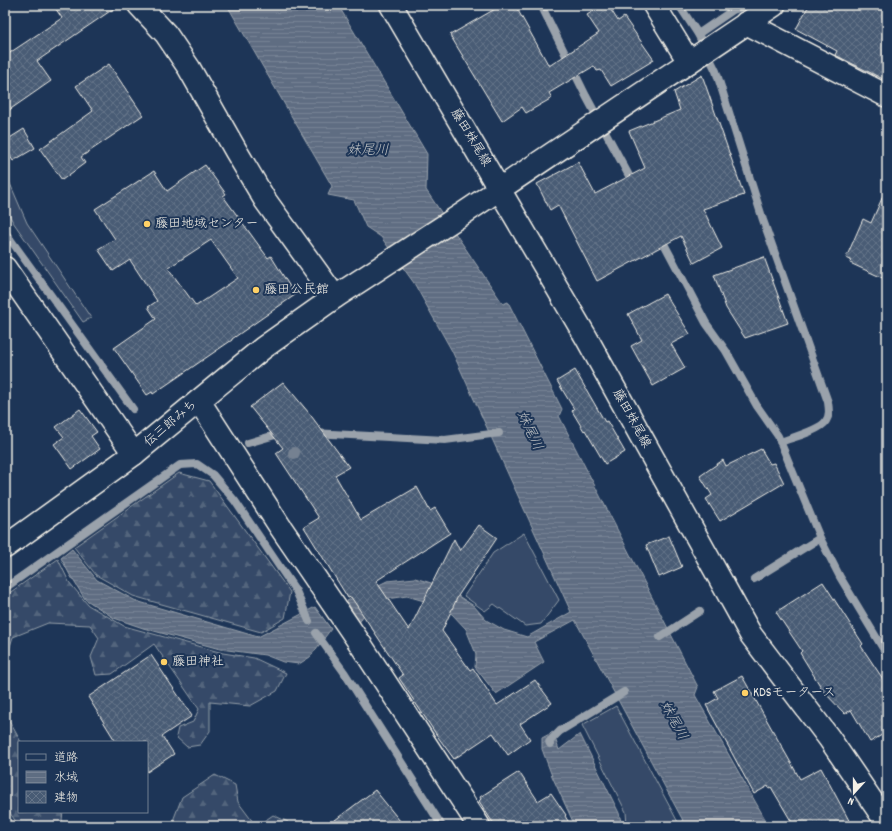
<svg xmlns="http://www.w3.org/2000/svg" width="892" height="831" font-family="Dekko,'Klee One',sans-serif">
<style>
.grass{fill:#354a67;stroke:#949ea8}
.forest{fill:url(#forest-firs);stroke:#949ea8}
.water{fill:url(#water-rules);stroke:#9aa2ab}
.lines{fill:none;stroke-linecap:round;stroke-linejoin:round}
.stream{stroke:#9aa2ab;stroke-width:8}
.building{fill:url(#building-cross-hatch);stroke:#f4f1e8;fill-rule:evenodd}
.street-casing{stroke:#f4f1e8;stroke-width:25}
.secondary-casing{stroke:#f4f1e8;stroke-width:25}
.street{stroke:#1d3557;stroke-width:22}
.secondary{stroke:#1d3557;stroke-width:22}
.tree{fill:#748191}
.poi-dot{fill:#ffd166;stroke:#1d3557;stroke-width:1.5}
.labels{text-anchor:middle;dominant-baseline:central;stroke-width:4;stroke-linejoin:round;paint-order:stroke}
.street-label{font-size:13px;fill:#f4f1e8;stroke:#1d3557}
.poi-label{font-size:13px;fill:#f4f1e8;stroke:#1d3557;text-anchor:start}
.water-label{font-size:14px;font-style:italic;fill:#c0c3c4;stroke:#1d3557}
</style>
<defs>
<pattern id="forest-firs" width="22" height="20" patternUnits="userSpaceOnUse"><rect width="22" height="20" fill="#354a67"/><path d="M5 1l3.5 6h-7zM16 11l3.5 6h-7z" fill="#53657d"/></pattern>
<pattern id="water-rules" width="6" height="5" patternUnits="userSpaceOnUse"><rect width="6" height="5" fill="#5e6d82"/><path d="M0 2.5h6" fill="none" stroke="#768294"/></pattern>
<pattern id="building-cross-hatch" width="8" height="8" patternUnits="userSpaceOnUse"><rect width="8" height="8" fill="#485b74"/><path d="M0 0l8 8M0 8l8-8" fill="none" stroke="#637388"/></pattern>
</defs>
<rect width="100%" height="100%" fill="#1d3557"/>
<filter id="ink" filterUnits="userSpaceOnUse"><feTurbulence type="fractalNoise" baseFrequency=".025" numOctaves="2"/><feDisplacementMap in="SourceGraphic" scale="8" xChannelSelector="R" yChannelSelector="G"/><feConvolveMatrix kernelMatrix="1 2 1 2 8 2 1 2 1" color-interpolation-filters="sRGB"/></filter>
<g filter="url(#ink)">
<g class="grass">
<polygon points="5,172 27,223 91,318 83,322 13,222 5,207"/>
<polygon points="524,533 559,600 541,624 525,626 494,604 485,611 464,596 493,553"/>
<polygon points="616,706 680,826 654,826 650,820 639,826 627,826 626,812 582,725"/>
</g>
<g class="forest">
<polygon points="179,473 209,481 290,592 285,618 261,632 133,596 96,575 74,547"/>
<polygon points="58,559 69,582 88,605 124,626 223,653 254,658 286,673 277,691 250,706 210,702 210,731 200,745 187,747 176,737 178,728 193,722 199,709 154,644 112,674 96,675 91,657 99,638 90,625 48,623 13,637 5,662 5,596"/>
<polygon points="5,713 21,742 19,742 19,812 63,812 62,820 66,826 19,826 5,806"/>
<polygon points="215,775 235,785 238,802 256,826 171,826 182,797"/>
<polygon points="273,815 288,822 288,826 257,826"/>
</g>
<g class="water">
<polygon points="227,5 338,5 427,154 426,190 503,304 508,302 562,409 559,416 698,687 695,695 769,826 686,826 575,620 534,642 544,662 496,694 475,667 476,654 466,629 452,614 431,603 407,596 386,599 367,609 359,623 347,601 387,581 415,578 444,587 474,606 486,620 504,630 527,637 571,612 452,351 414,283 381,237 366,227 354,200 328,195 332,186"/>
<polygon points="72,549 97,580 136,601 258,637 315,607 331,629 310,657 299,664 283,662 265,655 220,649 143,628 114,618 85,599 70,575 61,558"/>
<polygon points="553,732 559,750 580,734 619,813 622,826 575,826 552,776 542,749 542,738"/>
</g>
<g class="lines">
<g class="stream">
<polyline points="541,5 586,96 634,185"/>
<path d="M679,5l19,29 18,37 47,149 65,182c1,7 2,13 -2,19 -5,9 -35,17 -46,21"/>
<polyline points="698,34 733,10 747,5"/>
<polyline points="5,232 133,409"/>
<polyline points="660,236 706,323 726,351 757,406 778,436 820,538 840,577 887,655"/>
<polyline points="313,433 445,440 499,433"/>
<polyline points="248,443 282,433"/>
<polyline points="754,579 820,538"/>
<polyline points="5,588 180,465 197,464 213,475 235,501 296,591 309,621"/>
<polyline points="316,633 344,672 442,826"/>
<polyline points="660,637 700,611"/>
<polyline points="550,744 549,742 560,731 624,692"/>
</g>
</g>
<g class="building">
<polygon points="53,5 119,5 37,61 51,81 5,113 5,56 62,18"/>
<polygon points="502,5 515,5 549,66 599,33 587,15 602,5 608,5 618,21 624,17 654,60 611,86 601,70 597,71 594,66 549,93 552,98 526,113 522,107 502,121 450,35"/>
<polygon points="809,5 887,5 887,81 835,55 837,51 796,29"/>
<polygon points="109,64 143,115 81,157 85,163 62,180 40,149 93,111 76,86"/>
<polygon points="702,75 744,195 703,209 722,248 694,263 681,236 597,281 558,205 550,210 537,184 578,162 595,194 645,168 629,131 680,110 674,92"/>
<polygon points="24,129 35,148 13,161 5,148 5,141"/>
<path d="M205,165l21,29 -3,2 45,62 3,-2 24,39 -63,44v1l-79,54 -1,-2 -5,3 -33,-47 42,-29 -8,-12 9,-6 -27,-41 -17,11 -15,-22 17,-10 -20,-30 59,-38 13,20zM211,240l27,38 -42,28 -28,-38z"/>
<polygon points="887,187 887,280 850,263 851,260 846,258 863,219 871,223"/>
<polygon points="764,257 788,323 745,338 726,308 714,275"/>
<polygon points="665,294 690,334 671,344 685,368 653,386 631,346 642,340 628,314"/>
<polygon points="575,370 605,422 607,421 625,452 605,464 585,430 584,431 572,411 574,409 557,381"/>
<polygon points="283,382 309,413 349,467 335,475 361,520 417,487 430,511 435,508 450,533 376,581 409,630 454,539 460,551 479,525 497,538 458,596 442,631 470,670 473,668 497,705 535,680 552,703 520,724 530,739 508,755 493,733 454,759 438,737 399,678 403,675 351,597 348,598 304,527 319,518 276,453 283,448 250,407"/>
<polygon points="80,409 97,432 91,436 100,449 72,469 54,444 64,437 56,427"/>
<polygon points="761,449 770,464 774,463 784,483 720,521 706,499 712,495 700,476 723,460 726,466"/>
<polygon points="669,536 682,567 659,577 646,545"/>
<polygon points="823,582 863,644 861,646 887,685 887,732 870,742 851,710 845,714 824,692 800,653 802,651 776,612"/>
<polygon points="151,655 192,716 162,736 174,754 147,772 147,742 116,742 88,697"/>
<polygon points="742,676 800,779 821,768 852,826 794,826 771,787 769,788 768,786 754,794 706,705 718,698 714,691"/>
<polygon points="519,772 538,801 551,793 566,815 565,816 571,826 495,826 479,801 481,799 480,797"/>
<polygon points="375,790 404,826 327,826"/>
</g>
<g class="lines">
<defs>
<g id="street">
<polyline points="139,5 166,34 189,68 236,151 265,200 335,297 464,213 774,5"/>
<polyline points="654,5 689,62"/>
<polyline points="746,23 887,96"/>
<polyline points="5,268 134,454"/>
<polyline points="199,401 279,525 363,648 479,826"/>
</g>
<g id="secondary">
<polyline points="391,5 586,337 751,635 829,738 887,823"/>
<polyline points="5,547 134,454 263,348 335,297"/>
</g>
</defs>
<use href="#street" class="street-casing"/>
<use href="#secondary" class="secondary-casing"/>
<use href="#street" class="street"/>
<use href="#secondary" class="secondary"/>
</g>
<circle class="tree" cx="294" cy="453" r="6"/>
</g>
<g class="poi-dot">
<circle cx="147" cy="224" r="4"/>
<circle cx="256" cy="290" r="4"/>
<circle cx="164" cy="662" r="4"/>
<circle cx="745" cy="693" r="4"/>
</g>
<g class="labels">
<g class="street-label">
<text transform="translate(470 138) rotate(59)">藤田妹尾線</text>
<text transform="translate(631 419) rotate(61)">藤田妹尾線</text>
<text transform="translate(171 424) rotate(-40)">伝三郎みち</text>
</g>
<g class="poi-label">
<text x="155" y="224">藤田地域センター</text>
<text x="264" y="290">藤田公民館</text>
<text x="172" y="662">藤田神社</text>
<text x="753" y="693">KDSモータース</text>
</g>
<g class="water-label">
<text x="368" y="151">妹尾川</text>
<text transform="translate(529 431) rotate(65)">妹尾川</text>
<text transform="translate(673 721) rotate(62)">妹尾川</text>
</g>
</g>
<rect width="892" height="831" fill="none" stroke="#1d3557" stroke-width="20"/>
<rect x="10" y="10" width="872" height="811" fill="none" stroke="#f4f1e8" stroke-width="1.5" filter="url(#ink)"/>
<rect x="18" y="741" width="130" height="72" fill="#1d3557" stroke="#738091"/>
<rect x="26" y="754" width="20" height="6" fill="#1d3557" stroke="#738091"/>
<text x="54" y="761" font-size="12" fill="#f4f1e8">道路</text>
<rect x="26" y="771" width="20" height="12" fill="url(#water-rules)" stroke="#738091"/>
<text x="54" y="781" font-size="12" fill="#f4f1e8">水域</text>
<rect x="26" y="791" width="20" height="12" fill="url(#building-cross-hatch)" stroke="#738091"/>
<text x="54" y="801" font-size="12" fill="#f4f1e8">建物</text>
<g transform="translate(854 793) rotate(201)" stroke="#1d3557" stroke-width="3" paint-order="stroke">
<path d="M0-3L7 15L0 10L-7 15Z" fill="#f4f1e8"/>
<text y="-6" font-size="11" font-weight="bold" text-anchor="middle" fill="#f4f1e8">N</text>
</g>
</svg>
